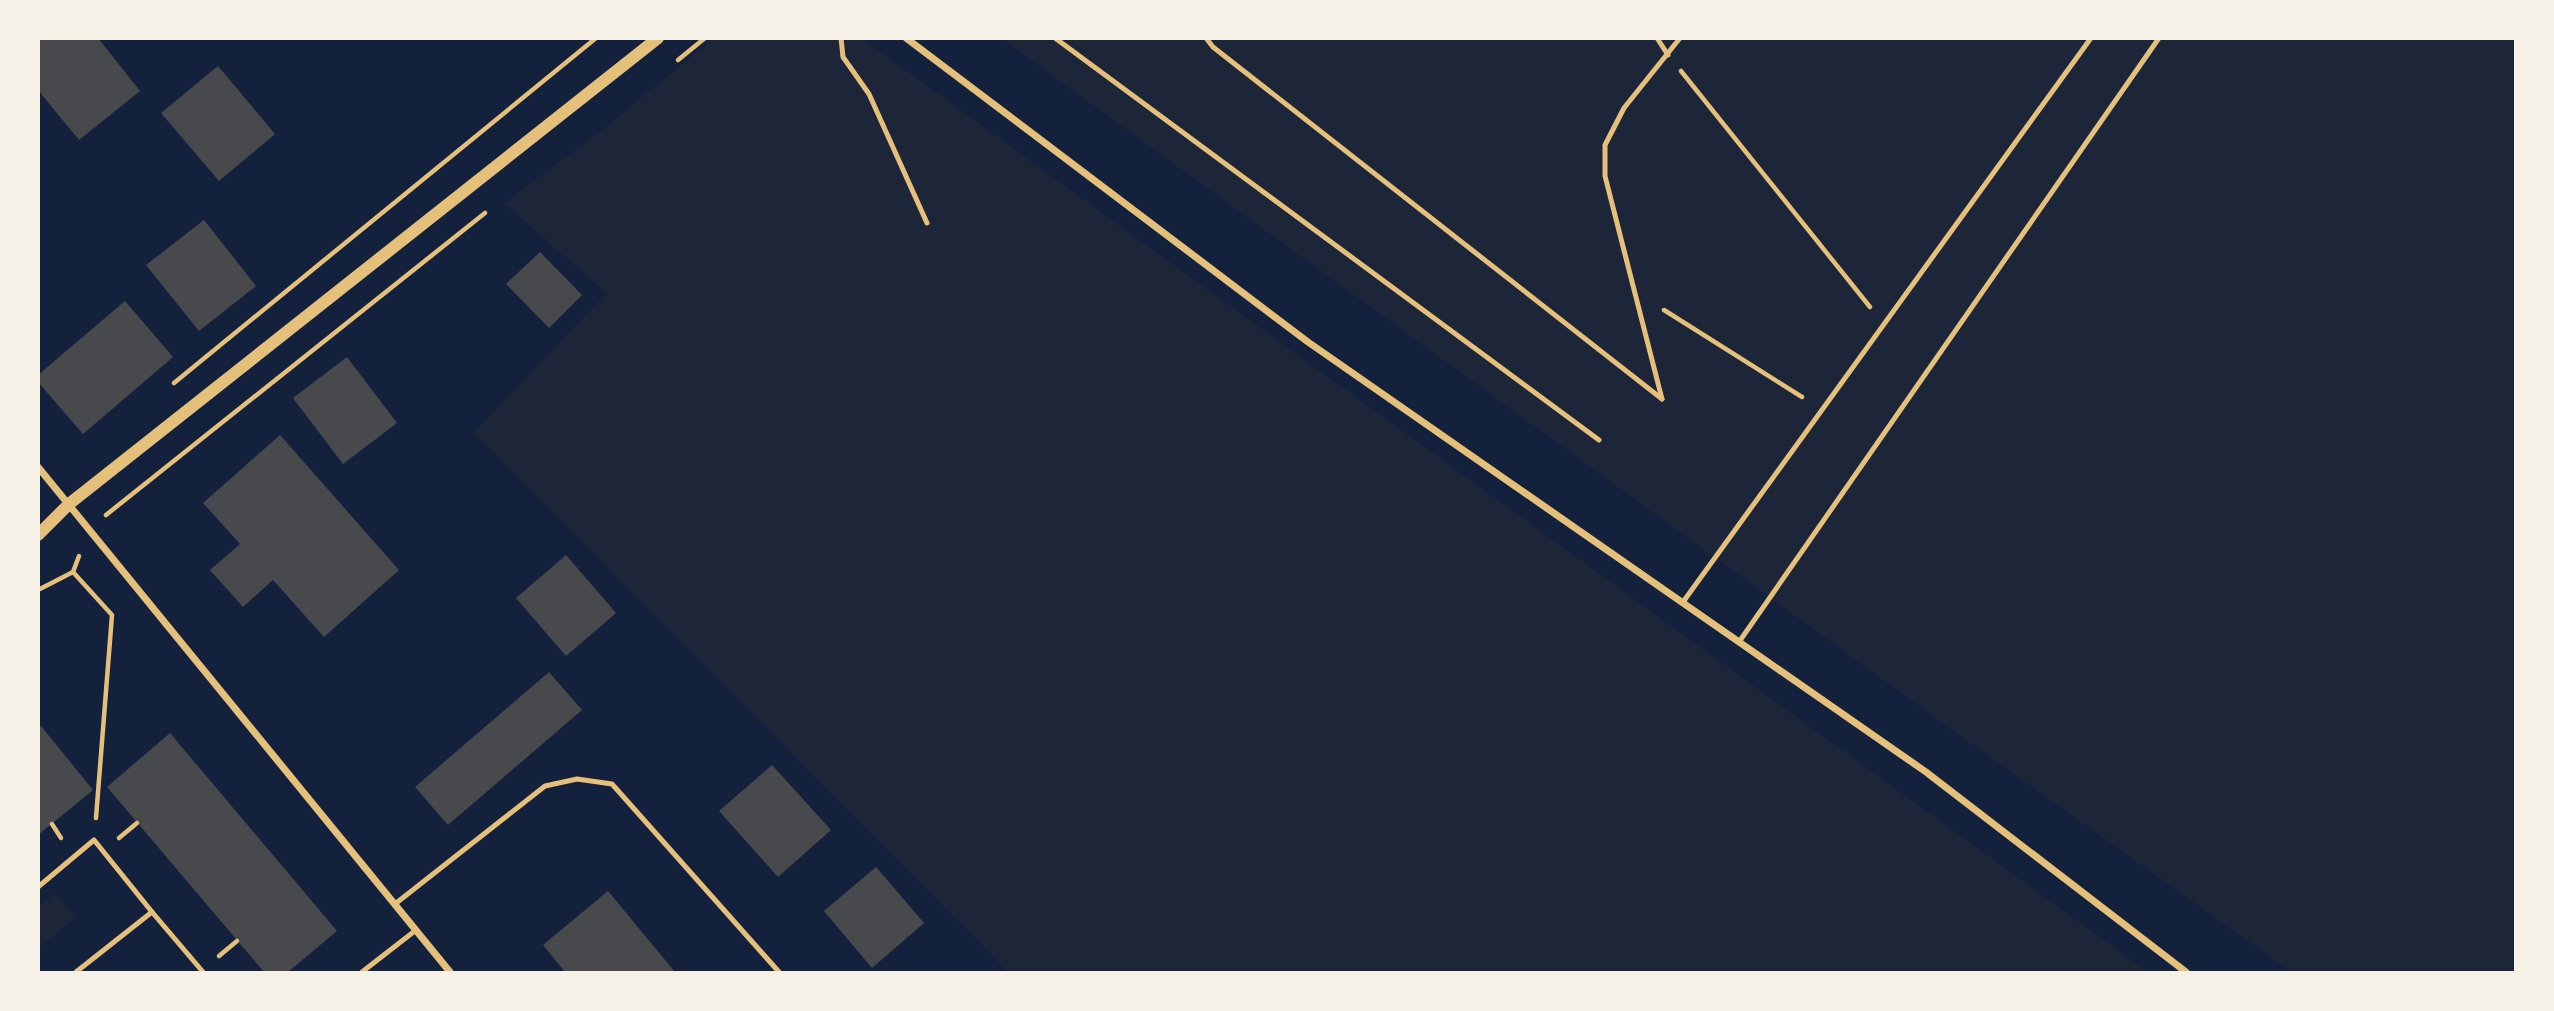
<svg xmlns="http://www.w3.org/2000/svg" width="2554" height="1011" font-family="Mulish,sans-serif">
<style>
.green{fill:#1d2539}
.building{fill:#48494c}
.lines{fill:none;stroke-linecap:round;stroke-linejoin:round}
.path{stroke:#e5c07b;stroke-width:4.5}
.service{stroke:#e5c07b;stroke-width:5}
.minor{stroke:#e5c07b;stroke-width:7}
.tertiary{stroke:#e5c07b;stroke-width:12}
</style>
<rect width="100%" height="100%" fill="#14213d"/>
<g class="green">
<polygon points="855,38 864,40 2148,972 1008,972 474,433 606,293 504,203 602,130 713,39"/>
<polygon points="1002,39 2515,39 2515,972 2291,972 1941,722"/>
<polygon points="55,893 76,917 39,948 39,907"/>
</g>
<g class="building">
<polygon points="38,38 98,38 140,91 79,140 38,90"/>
<polygon points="218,66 275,134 219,181 161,113"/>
<polygon points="204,220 256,286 199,331 146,265"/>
<polygon points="540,252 582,295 549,328 506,284"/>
<polygon points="125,301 173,357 83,434 38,382 38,375"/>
<polygon points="347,357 397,423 343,464 293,398"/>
<polygon points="280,435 399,570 324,637 273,580 243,607 210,570 240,544 203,503"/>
<polygon points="566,555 616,613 566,656 516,598"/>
<polygon points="549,672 582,710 448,825 415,787"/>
<polygon points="41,726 93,790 38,835 38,728"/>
<polygon points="170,733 337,931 288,972 264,972 107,787"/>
<polygon points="772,765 831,830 778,877 719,811"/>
<polygon points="876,867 924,923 872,968 824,911"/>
<polygon points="608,891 675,972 565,972 543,945"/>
</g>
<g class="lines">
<g class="path">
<polyline points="678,60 705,38"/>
<polyline points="1681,71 1870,307"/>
<polyline points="1664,310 1802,397"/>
<polyline points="174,383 596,38"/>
<polyline points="106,515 485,213"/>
<polyline points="73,572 112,615 96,818"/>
<polyline points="38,590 73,572 79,556"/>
<polyline points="52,824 61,838"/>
<polyline points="119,838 137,823"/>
<polyline points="219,956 237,941"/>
</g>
<g class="service">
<polyline points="841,38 843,57 869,94 927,223"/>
<polyline points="1055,38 1599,440"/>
<polyline points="1206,38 1213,47 1662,399"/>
<polyline points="1657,38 1668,55"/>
<polyline points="1662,399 1605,176 1605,145 1624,108 1680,38"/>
<polyline points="1683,602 2091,38"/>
<polyline points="1739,642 2159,38"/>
<polyline points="38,887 94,840 152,912"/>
<polyline points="395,904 545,786 577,779 612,784 779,972"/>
<polyline points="76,972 152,912 203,972"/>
<polyline points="362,972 416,930"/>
</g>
<g class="minor">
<polyline points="906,38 1308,342 1926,772 2186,972"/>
<polyline points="38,467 450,972"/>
</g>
<polyline class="tertiary" points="38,535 69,504 658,38"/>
</g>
<rect width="2554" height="1011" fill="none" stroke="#f6f1e7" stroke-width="80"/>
</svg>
